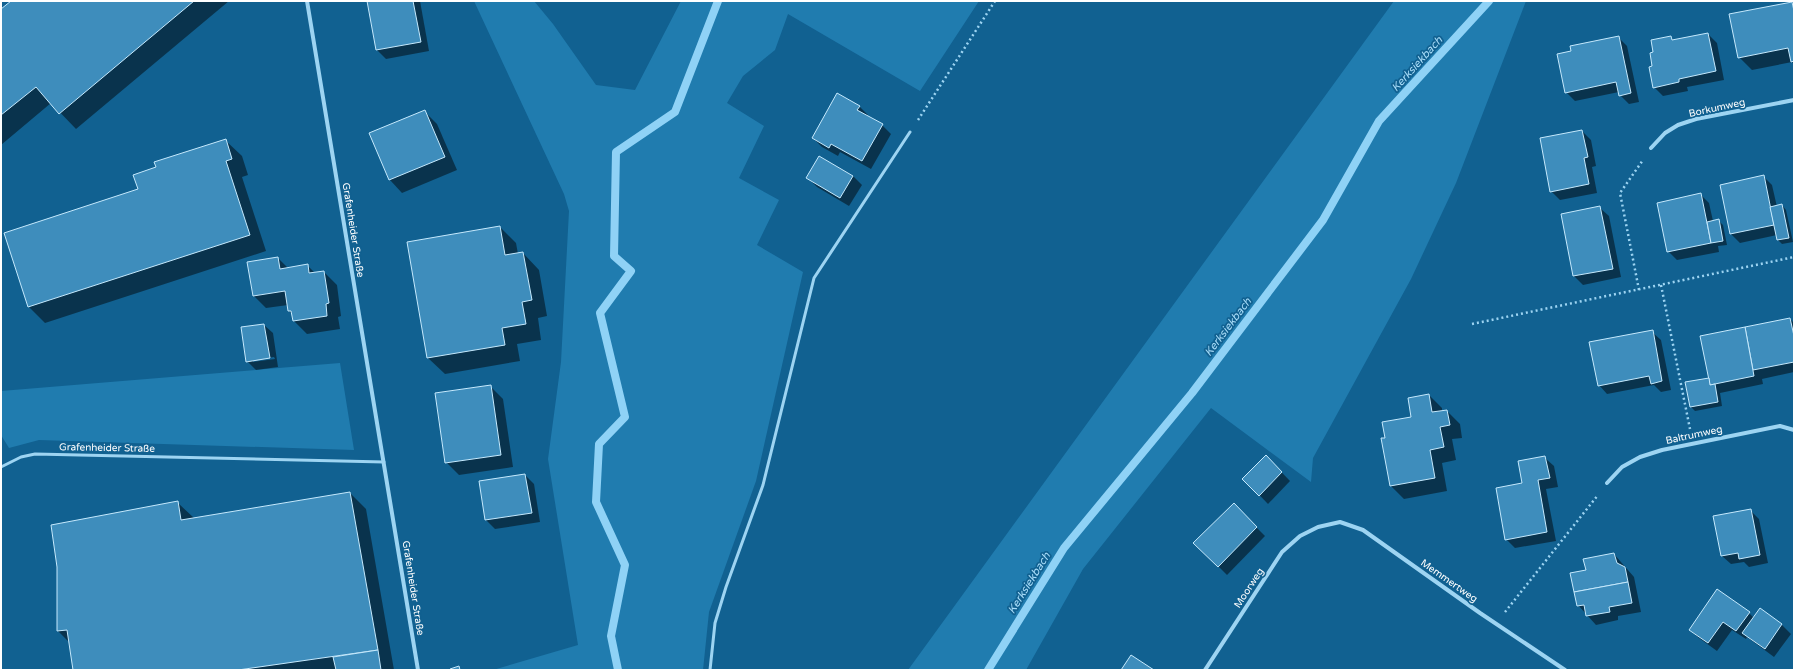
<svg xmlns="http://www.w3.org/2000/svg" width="1795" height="671" font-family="'Varela Round',sans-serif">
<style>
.green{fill:#207caf}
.shadow{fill:#0007;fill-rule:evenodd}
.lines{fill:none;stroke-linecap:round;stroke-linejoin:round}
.stream{stroke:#8fd2f6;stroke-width:8}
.building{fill:#3e8dbc;stroke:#c5e9fd}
.path{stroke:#9dd4f2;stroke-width:2.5;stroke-dasharray:2 3;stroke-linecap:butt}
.service{stroke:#9dd4f2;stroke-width:3}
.minor{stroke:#9dd4f2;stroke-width:4}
.labels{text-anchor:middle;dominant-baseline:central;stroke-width:3.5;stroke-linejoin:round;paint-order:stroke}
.street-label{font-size:10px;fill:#fff;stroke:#116191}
.water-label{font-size:11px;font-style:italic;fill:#a9ddf9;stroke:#116191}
</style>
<rect width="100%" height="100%" fill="#116191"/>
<g class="green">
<polygon points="474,1 534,1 553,24 596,85 635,90 681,1 979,1 920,91 788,14 775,50 743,76 727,103 764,126 739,178 779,200 757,245 803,272 756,481 709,612 703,670 493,670 578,645 548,459 561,362 569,211 564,194"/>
<polygon points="1394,1 1526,1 1456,183 1411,279 1313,458 1311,482 1211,408 1083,569 1026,670 908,670"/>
<polygon points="340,363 354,450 39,440 9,448 1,435 1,391"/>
</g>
<g class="shadow">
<polygon points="13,1 229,1 76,129 51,103 1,145 1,11"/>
<polygon points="368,1 420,1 429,51 386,59 377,50"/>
<polygon points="1792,3 1794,5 1794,64 1792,62 1752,70 1739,57"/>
<polygon points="1708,34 1717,43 1724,80 1687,87 1688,91 1663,96 1654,87 1653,66 1670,37 1674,41"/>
<polygon points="1619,38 1627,46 1639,102 1629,104 1620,95 1619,92 1575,101 1566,92 1572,52"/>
<polygon points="859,106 868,115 867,117 882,125 891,134 871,169 840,152 838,156 822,147 813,138"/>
<polygon points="424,111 437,124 457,170 402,193 390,180"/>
<polygon points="1582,131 1591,140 1596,166 1592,167 1597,193 1560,200 1551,191 1541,139"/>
<polygon points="225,140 242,156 248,175 242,177 266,251 45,323 29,307 139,190 157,168"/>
<polygon points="820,157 853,176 862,185 849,206 817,187 808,178"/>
<polygon points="1764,177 1772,185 1777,207 1782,205 1786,210 1793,242 1782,244 1778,240 1777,235 1740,243 1731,234"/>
<polygon points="1701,195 1709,203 1713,221 1718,220 1723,225 1727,245 1718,246 1719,252 1677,260 1668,251"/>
<polygon points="1600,208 1609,216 1621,277 1583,285 1574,276"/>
<polygon points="500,227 516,243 518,254 523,253 539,270 547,316 538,318 541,340 517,344 520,361 445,374 428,358"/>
<polygon points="278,258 288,268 307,265 315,273 324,272 337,285 341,316 338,317 340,329 307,334 294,321 293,315 289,311 288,305 266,308 254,296"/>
<polygon points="1790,319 1794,323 1794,372 1762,379 1763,384 1720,393 1722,406 1695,411 1691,407 1710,378 1701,336"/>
<path d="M264,325l9,8 5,34 -22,3 -9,-9zM274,357l1,2 -22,3v-2z"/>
<polygon points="1652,332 1661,340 1671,390 1661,392 1654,385 1607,394 1599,385"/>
<polygon points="490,386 503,399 513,467 459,475 446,462"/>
<polygon points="1429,395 1442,408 1442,412 1447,411 1460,424 1462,438 1452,439 1456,460 1442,463 1447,491 1404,499 1391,486 1383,439 1386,438 1413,418"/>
<polygon points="1266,456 1290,481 1268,504 1244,479"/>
<polygon points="1545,458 1554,466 1558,487 1546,489 1556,541 1515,548 1506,539 1523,484"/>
<polygon points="525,475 534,484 540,522 495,529 486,520"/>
<polygon points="350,493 366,509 394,670 74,670 69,642 58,631 178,503 194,518"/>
<polygon points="1234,505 1265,536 1227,575 1195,543"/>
<polygon points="1750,510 1759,519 1768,563 1749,567 1744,562 1731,564 1722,556"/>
<polygon points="1614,554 1634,577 1641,612 1618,616 1618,620 1596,625 1578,605 1587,571"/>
<polygon points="1760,610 1782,625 1791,634 1774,657 1747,637 1746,639 1732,630 1717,651 1699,638 1690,630 1749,613 1754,618"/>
</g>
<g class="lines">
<g class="stream">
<polyline points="618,670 611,636 625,565 596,502 599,444 625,417 600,313 631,271 614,256 616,152 675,112 718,1"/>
<polyline points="988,670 1064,548 1192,393 1323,220 1379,121 1489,1"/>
</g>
</g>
<g class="building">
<polygon points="11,1 194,1 59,114 36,87 1,115 1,9"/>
<polygon points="367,1 413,1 421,42 376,50"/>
<polygon points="1792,2 1794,11 1794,61 1791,62 1788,48 1738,58 1729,14"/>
<polygon points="1708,33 1716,71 1679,79 1679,82 1653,88 1649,67 1652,66 1650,53 1653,52 1651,40 1671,36 1672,40"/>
<polygon points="1619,36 1631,93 1619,96 1616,82 1565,93 1557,54 1571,51 1570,46"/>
<polygon points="837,93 860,106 857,110 883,124 862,161 831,144 829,148 812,138"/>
<polygon points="425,110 445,157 389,180 369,133"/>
<polygon points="1582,130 1588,157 1584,158 1589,184 1550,192 1540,138"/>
<polygon points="226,139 232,159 226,161 250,235 28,307 4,233 138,189 133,175 156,167 154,162"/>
<polygon points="819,156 853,176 840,198 806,178"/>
<polygon points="1764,175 1774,225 1730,234 1720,185"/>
<polygon points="1701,193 1711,243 1667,252 1657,203"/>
<polygon points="1782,204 1789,238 1777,240 1770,207"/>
<polygon points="1600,206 1613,269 1573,276 1561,214"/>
<polygon points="1719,219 1723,241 1711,243 1707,222"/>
<polygon points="500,226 505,255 523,252 532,300 522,302 526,324 502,328 505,345 427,358 407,242"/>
<polygon points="278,257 280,269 308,264 309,273 324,271 329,303 326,304 327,316 293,321 291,311 288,311 285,291 253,296 247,262"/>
<polygon points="1790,318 1794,336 1794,362 1753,370 1745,327"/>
<polygon points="264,324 270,358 246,362 241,327"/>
<polygon points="1745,327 1754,376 1710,385 1700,336"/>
<polygon points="1653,330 1662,381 1651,384 1649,376 1598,386 1589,342"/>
<polygon points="1709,378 1710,385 1715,384 1718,402 1690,407 1685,382"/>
<polygon points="491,385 501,455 445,463 435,393"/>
<polygon points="1429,394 1432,412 1447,410 1450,425 1440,427 1444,447 1430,450 1435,478 1390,486 1381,438 1385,438 1382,422 1411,417 1408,398"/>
<polygon points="1266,455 1282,472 1259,496 1242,479"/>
<polygon points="1545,456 1550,478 1538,480 1547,532 1505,540 1496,488 1522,483 1518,461"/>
<polygon points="525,474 532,513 485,520 479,481"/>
<polygon points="350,492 378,650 238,670 73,670 67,630 57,631 57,567 51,525 178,501 181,520"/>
<polygon points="1234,503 1257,527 1218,567 1193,543"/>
<polygon points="1751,509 1760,555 1739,559 1738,553 1721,556 1713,516"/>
<polygon points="1614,553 1617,563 1625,567 1628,582 1574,592 1570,573 1586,570 1583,559"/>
<polygon points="1628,582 1632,603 1609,607 1610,612 1586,616 1584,605 1577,606 1574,592"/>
<polygon points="1717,589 1750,612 1736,631 1723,622 1708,643 1689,630"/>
<polygon points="1760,608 1782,624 1765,649 1742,633"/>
<polygon points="378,650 381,670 336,670 333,657"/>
<polygon points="1131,655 1154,670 1121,670"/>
<polygon points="459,666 460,670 450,670 450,669"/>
</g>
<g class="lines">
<g class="path">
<polyline points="918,120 995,1"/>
<polyline points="1661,285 1690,429"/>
<polyline points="1639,290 1620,193 1643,160"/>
<polyline points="1472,324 1794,257"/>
<polyline points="1505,612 1598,495"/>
</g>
<g class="service">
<polyline points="1,467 21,457 35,454 384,462"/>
<polyline points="710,670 715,623 726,587 763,485 814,278 910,132"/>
</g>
<g class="minor">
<polyline points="307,1 418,670"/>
<polyline points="1651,148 1665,133 1678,125 1696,119 1794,100"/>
<polyline points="1607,483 1622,467 1640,457 1662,450 1780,426 1794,430"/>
<polyline points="1205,670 1282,552 1300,536 1318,527 1340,522 1363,530 1480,613 1565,670"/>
</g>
</g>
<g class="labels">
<g class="street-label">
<text transform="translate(1717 108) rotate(-12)">Borkumweg</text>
<text transform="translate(353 230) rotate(81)">Grafenheider Straße</text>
<text transform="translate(1694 435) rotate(-12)">Baltrumweg</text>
<text transform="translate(107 448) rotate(1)">Grafenheider Straße</text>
<text transform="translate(1449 581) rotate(35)">Memmertweg</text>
<text transform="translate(413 588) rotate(81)">Grafenheider Straße</text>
<text transform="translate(1249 588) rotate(-57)">Moorweg</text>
</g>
<g class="water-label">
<text transform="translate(1417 64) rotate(-48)">Kerksiekbach</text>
<text transform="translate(1228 327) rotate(-53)">Kerksiekbach</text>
<text transform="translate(1029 583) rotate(-58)">Kerksiekbach</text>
</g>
</g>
<rect width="1795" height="671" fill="none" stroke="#ffffff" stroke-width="4"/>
</svg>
